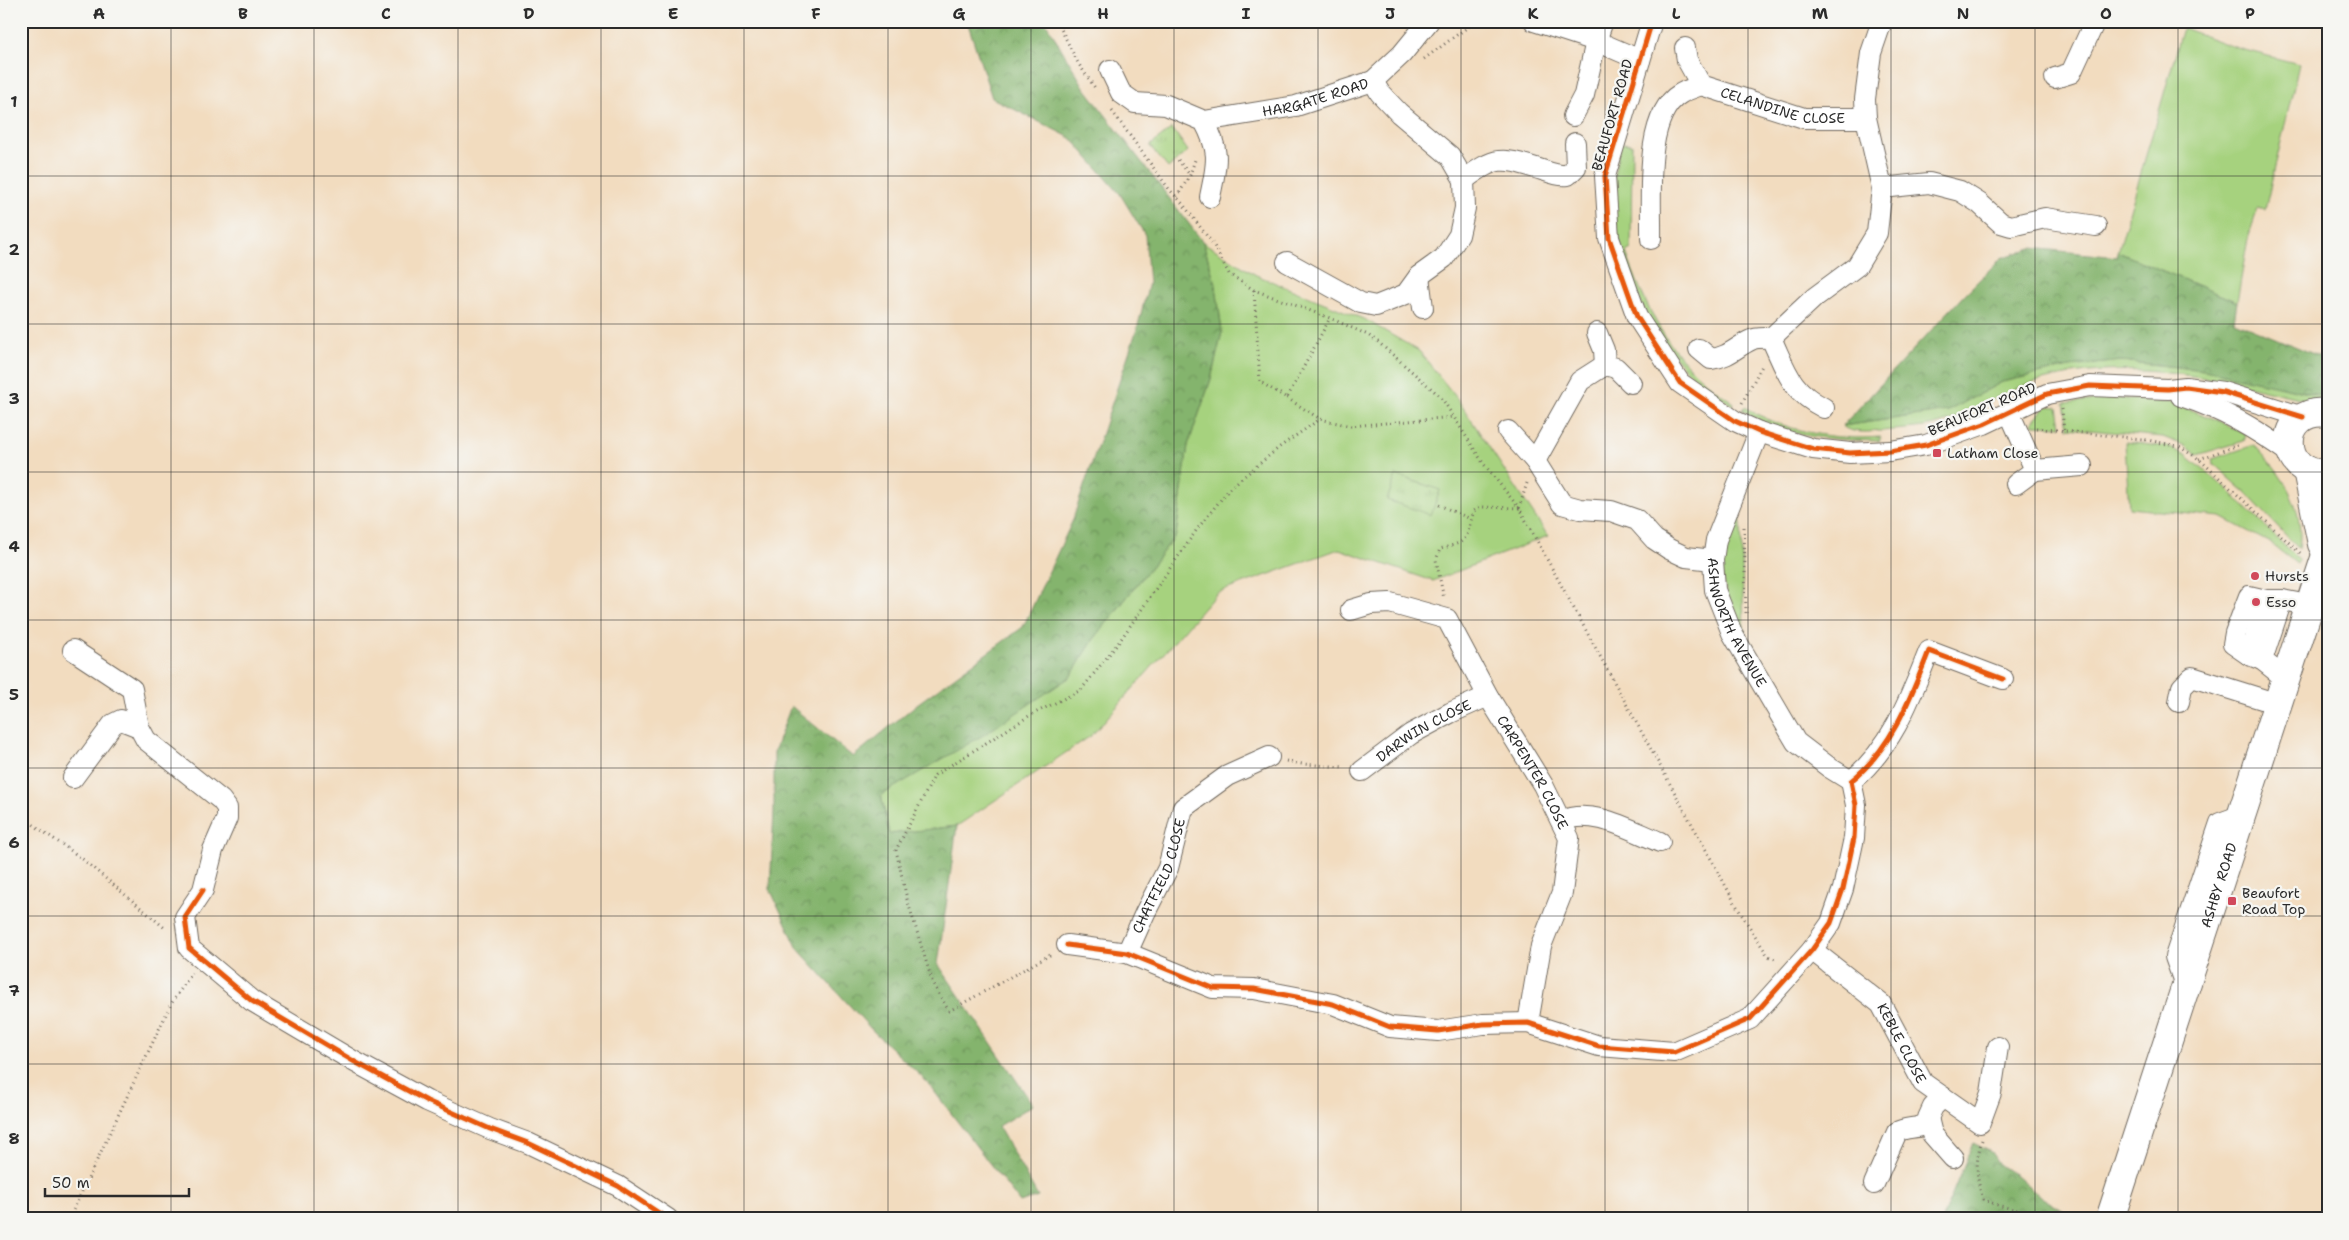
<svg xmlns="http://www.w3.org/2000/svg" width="2349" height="1240" font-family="'Shantell Sans',sans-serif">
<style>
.green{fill:#a6d27e;stroke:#687e54}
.forest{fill:url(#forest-crowns);stroke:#58704c}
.park{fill:url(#park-tufts);stroke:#687e54}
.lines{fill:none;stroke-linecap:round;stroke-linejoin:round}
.minor-casing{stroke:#71695f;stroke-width:22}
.highway-casing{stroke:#71695f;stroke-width:30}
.path{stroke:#71695f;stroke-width:3;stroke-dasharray:1 4;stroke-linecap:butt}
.minor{stroke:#fff;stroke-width:20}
.highway{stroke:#fff;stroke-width:28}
.cycleway-casing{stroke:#f6f6f2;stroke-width:8}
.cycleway{stroke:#e8590c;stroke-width:5}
.grid{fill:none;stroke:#2b2b2b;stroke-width:1;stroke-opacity:0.55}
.poi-dot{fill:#d1495b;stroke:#f6f6f2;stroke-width:2}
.labels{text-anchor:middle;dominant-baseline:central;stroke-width:4.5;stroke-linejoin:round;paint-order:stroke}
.street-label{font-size:14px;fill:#2b2b2b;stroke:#f6f6f2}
.poi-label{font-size:14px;fill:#2b2b2b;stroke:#f6f6f2;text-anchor:start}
.neatline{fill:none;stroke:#2b2b2b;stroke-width:2}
.grid-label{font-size:16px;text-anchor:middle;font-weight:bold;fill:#2b2b2b}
</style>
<defs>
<pattern id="forest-crowns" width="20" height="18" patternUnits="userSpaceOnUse" patternTransform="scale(1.25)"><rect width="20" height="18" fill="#84b46d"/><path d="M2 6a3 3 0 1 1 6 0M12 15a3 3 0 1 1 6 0" fill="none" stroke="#6c935a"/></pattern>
<pattern id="park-tufts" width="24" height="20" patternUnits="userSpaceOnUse" patternTransform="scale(1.25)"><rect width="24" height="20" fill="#a6d27e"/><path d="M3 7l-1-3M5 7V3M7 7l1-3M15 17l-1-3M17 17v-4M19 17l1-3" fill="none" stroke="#8fb46d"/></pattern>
</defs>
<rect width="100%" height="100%" fill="#f6f6f2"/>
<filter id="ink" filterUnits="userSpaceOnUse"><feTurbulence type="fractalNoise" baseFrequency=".02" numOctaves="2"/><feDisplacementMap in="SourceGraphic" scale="10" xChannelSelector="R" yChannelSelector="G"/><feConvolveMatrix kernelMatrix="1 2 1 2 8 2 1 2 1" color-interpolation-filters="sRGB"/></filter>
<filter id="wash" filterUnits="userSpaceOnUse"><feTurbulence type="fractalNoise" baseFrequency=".0096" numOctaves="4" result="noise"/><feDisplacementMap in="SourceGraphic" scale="20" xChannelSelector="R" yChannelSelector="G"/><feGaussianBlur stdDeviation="1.12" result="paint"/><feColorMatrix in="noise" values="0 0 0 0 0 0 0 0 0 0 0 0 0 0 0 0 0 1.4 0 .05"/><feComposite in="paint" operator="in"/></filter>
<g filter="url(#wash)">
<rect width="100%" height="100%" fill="#f2dcbf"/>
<g class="green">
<polygon points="2183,28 2237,48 2299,64 2265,210 2258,208 2248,238 2237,302 2118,252"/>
<path d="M1620,143l12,1 -1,105 -5,3c15,43 33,85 66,117 12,13 28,24 42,34l-1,3c-19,-13 -38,-26 -53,-43 -40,-43 -70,-124 -66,-183 1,-12 4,-25 6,-37z"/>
<polygon points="1203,242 1256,275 1366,320 1419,351 1456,397 1548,536 1433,581 1339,549 1217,593 1092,735 957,826 889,834 881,795 1070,677 1094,639 1176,535 1188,445 1211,379 1222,332 1216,286"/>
<path d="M2121,361l84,9 63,13 55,14 -9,5c-97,-24 -203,-50 -299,-13 -26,10 -49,28 -77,35 -18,5 -37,5 -56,7 -13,1 -30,3 -40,-5l106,-15 54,-29 67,-15z"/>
<polygon points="2117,398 2172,403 2215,419 2246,435 2244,441 2197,455 2183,445 2163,437 2068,428 2064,403"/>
<polygon points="2048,406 2058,407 2061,426 2034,425 2033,421 2043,409"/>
<path d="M1744,407c40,24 90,34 137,30l-2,4c-46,-1 -99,-3 -137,-31z"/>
<polygon points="2125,442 2168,447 2186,455 2229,491 2299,560 2297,564 2270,543 2221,517 2129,508"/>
<path d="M2254,445c29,30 51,61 45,104l-54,-57 -31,-28 -2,-5z"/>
<path d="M1738,502l3,23 3,108c-30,-58 -26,-71 -6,-131z"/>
</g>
<g class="forest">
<polygon points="967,21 1045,21 1084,87 1203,242 1216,286 1222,332 1211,379 1188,445 1176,535 1094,639 1070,677 985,734 881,795 889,834 957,826 938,964 1033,1105 998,1126 1038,1197 1020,1203 927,1082 872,1030 798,949 770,889 774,811 774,752 791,706 853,757 917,704 1023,627 1072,522 1137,329 1149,283 1145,235 1120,194 1071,138 992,98"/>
<polygon points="2032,248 2117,257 2118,252 2237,302 2234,321 2328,360 2328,397 2205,370 2121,361 2069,367 2002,382 1948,411 1842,426 1966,293 2001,258"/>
<polygon points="1973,1143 1991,1152 2000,1166 2016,1175 2041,1197 2077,1219 1942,1219"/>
</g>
<g class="park">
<polygon points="1172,128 1188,151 1168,168 1150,146"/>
<polygon points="1396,475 1440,490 1431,515 1387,500"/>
</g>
</g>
<g filter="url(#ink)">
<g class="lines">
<defs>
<g id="minor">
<polyline points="1534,21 1596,41 1640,60"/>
<polyline points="1652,21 1605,176 1609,238 1637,317 1680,383 1735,421 1759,432 1813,449 1850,453 1890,451 1926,445 1984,424 2047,394 2090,386 2168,389 2186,387 2223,392 2303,417"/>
<polyline points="1685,48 1687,60 1701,85"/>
<path d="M1110,70l11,23 14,10 31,2 38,16c17,32 13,41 6,76"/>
<polyline points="2055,78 2071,73 2095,21"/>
<path id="s1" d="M1701,85l103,33h62"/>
<polyline points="1573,116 1584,95 1596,41 1603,21"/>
<path id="s2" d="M1204,121l92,-15 77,-25 29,-27 27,-33"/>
<path d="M1464,180c34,-26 39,-22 78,-10 9,3 17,6 26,5l8,-8 -1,-24"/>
<polyline points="1882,188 1929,183 1960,191 1979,203 2001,223 2011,226 2045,218 2096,226"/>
<path d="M1651,239c1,-39 -8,-123 29,-145 6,-4 14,-6 21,-9"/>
<polyline points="1287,262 1361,303 1376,306 1406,294 1419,276 1444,258 1459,235 1465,208 1464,180 1450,156 1399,113 1380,93 1373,81"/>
<polyline points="1419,276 1423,308"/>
<polyline points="1597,333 1604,350 1605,365 1616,368 1631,383"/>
<polyline points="1771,338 1815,297 1857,266 1877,233 1882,188 1866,118 1865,99 1871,53 1882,21"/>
<path d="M1771,338c15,32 19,53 53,70"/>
<path d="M1699,349l12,10c18,-2 25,-12 40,-19 6,-3 14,-2 20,-2"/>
<path d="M2181,396c43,14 73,32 110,58"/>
<polyline points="2009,412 2035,470 2082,466"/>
<polyline points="1508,431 1535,461 1562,504 1580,509 1611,511 1637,520 1654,539 1669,549 1686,557 1713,560"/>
<path id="s3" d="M1759,432l-43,108 -3,20 2,30 17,43 64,109 34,26 21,13"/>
<polyline points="1535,461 1580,381 1605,365"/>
<polyline points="2016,484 2035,470"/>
<path id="s4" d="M1351,610l20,-6 19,-1 57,16 41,77 55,89 26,53 -7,55 -21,53 -13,77"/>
<polyline points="73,650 132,689 139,727 146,740 221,800 227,808 227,818 213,850 203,890 185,917 189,948 252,1001 355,1062 427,1101 490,1129 528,1143 618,1186 668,1219"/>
<polyline points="2249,655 2233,644 2235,633 2249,596 2266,600"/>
<polyline points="2262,660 2249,655 2266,600 2282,600"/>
<polyline points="2286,679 2262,660 2282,600 2308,605"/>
<polyline points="2179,702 2182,687 2192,677 2278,704"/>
<path id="s5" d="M1362,771l49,-37 39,-21 38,-17"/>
<polyline points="73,778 113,724 121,720 139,727"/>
<path d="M1561,821c31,-14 69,9 99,21"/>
<path d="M1067,945l60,8 86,35 41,1 79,15 57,23 48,4 45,-7 45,-1 71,23 75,6 76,-33 62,-69 19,-27 12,-34 11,-51 2,-33 -5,-24c41,-33 59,-82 78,-130l74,28"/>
<path id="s6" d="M1812,950l69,54 42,79 57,40 11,-30 7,-46"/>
<path id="s7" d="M1127,953l18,-40 23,-45 15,-60 44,-32 42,-19"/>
<polyline points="2186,988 2175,957 2220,823 2242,815"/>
<polyline points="1943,1097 1933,1107 1928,1118 1932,1134 1953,1158"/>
<path d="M1874,1184l23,-52c10,-6 22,-2 32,-10"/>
</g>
<g id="highway">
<path d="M2328,413c-52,-7 -50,66 0,60"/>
<polyline points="2307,470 2322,544 2326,552"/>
<path id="s8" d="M2110,1219l218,-670"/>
</g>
</defs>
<use href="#minor" class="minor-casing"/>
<use href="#highway" class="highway-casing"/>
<g class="path">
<polyline points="1057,21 1078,63 1095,88"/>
<polyline points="1424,59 1476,21"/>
<path d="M1112,111l57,78 14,15 30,40 16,30 25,16 76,28 38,17 10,7 63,55 42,66 36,45 -39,-1 -6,4c-10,29 -1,29 -34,38l-4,11 8,39"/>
<polyline points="1178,160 1190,175"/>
<polyline points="1177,197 1190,175 1195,160"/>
<polyline points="1254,290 1260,382 1287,398 1330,318"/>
<polyline points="1287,398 1320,419 1351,426 1454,417"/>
<polyline points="1742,403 1763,364"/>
<polyline points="2062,409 2064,431"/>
<polyline points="2036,428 2142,439 2178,446 2199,459 2300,553"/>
<polyline points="2199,459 2241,444"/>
<polyline points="1527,483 1519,508 1740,912 1768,956 1777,960"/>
<polyline points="1439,505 1471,519"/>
<polyline points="1744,527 1746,613"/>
<polyline points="1286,761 1302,764 1344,767"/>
<polyline points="21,816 80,857 166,929"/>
<polyline points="1050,955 949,1011 933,984 907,899 896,850 935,775 1029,716 1081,690 1119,642 1198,528 1231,487 1281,446 1320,419"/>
<path d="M1982,1140c-7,20 -6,39 1,59 23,12 49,11 73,20"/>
<polyline points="69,1219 171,1004 192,973"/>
</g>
<use href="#minor" class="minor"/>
<use href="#highway" class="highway"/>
<defs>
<g id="cycleway">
<polyline points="1652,21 1605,176 1609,238 1637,317 1680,383 1735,421 1759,432 1813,449 1850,453 1890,451 1926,445 1984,424 2047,394 2090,386 2168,389 2186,387 2223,392 2303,417"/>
<polyline points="203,890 185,917 189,948 252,1001 355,1062 427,1101 490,1129 528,1143 618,1186 668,1219"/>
<path d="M1067,945l60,8 86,35 41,1 79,15 57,23 48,4 45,-7 45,-1 71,23 75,6 76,-33 62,-69 19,-27 12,-34 11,-51 2,-33 -5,-24c41,-33 59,-82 78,-130l74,28"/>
</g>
</defs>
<use href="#cycleway" class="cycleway-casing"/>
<use href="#cycleway" class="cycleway"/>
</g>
</g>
<path class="grid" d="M171,21v1198M314,21v1198M458,21v1198M601,21v1198M744,21v1198M888,21v1198M1031,21v1198M1174,21v1198M1318,21v1198M1461,21v1198M1605,21v1198M1748,21v1198M1891,21v1198M2035,21v1198M2178,21v1198M21,176h2307M21,324h2307M21,472h2307M21,620h2307M21,768h2307M21,916h2307M21,1064h2307"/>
<g class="poi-dot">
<rect x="1932" y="448" width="10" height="10" rx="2.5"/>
<circle cx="2255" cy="576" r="5"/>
<circle cx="2256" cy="602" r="5"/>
<rect x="2227" y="896" width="10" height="10" rx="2.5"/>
</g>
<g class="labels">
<g class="street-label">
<text stroke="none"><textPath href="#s2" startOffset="114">HARGATE ROAD</textPath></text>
<text stroke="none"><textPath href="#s1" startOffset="85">CELANDINE CLOSE</textPath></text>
<text transform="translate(1612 115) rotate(-74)">BEAUFORT ROAD</text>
<text transform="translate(1982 409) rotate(-23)">BEAUFORT ROAD</text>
<text stroke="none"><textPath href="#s3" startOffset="204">ASHWORTH AVENUE</textPath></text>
<text stroke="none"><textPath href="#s5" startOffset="74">DARWIN CLOSE</textPath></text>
<text stroke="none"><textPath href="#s4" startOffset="275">CARPENTER CLOSE</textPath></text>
<text stroke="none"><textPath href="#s7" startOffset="84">CHATFIELD CLOSE</textPath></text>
<text stroke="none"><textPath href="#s8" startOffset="351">ASHBY ROAD</textPath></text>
<text stroke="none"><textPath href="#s6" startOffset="132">KEBLE CLOSE</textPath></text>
</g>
<g class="poi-label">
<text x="1947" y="453">Latham Close</text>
<text x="2265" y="576">Hursts</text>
<text x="2266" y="602">Esso</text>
<text x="2242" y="893">Beaufort<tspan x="2242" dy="16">Road Top</tspan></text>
</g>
</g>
<rect width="2349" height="1240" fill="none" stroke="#f6f6f2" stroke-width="55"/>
<path d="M45 1188v8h144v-8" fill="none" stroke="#2b2b2b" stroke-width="2.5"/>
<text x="52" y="1188" font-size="15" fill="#2b2b2b" stroke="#f6f6f2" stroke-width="4" paint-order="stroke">50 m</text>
<rect x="28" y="28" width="2294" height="1184" class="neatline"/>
<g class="grid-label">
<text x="99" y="19">A</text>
<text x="243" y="19">B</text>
<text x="386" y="19">C</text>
<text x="529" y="19">D</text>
<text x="673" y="19">E</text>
<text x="816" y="19">F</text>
<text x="959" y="19">G</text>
<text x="1103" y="19">H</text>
<text x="1246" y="19">I</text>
<text x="1390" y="19">J</text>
<text x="1533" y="19">K</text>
<text x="1676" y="19">L</text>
<text x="1820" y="19">M</text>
<text x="1963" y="19">N</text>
<text x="2106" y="19">O</text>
<text x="2250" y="19">P</text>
<text x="14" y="107">1</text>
<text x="14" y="255">2</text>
<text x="14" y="404">3</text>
<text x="14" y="552">4</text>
<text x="14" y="700">5</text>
<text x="14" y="848">6</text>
<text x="14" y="996">7</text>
<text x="14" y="1144">8</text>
</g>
</svg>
